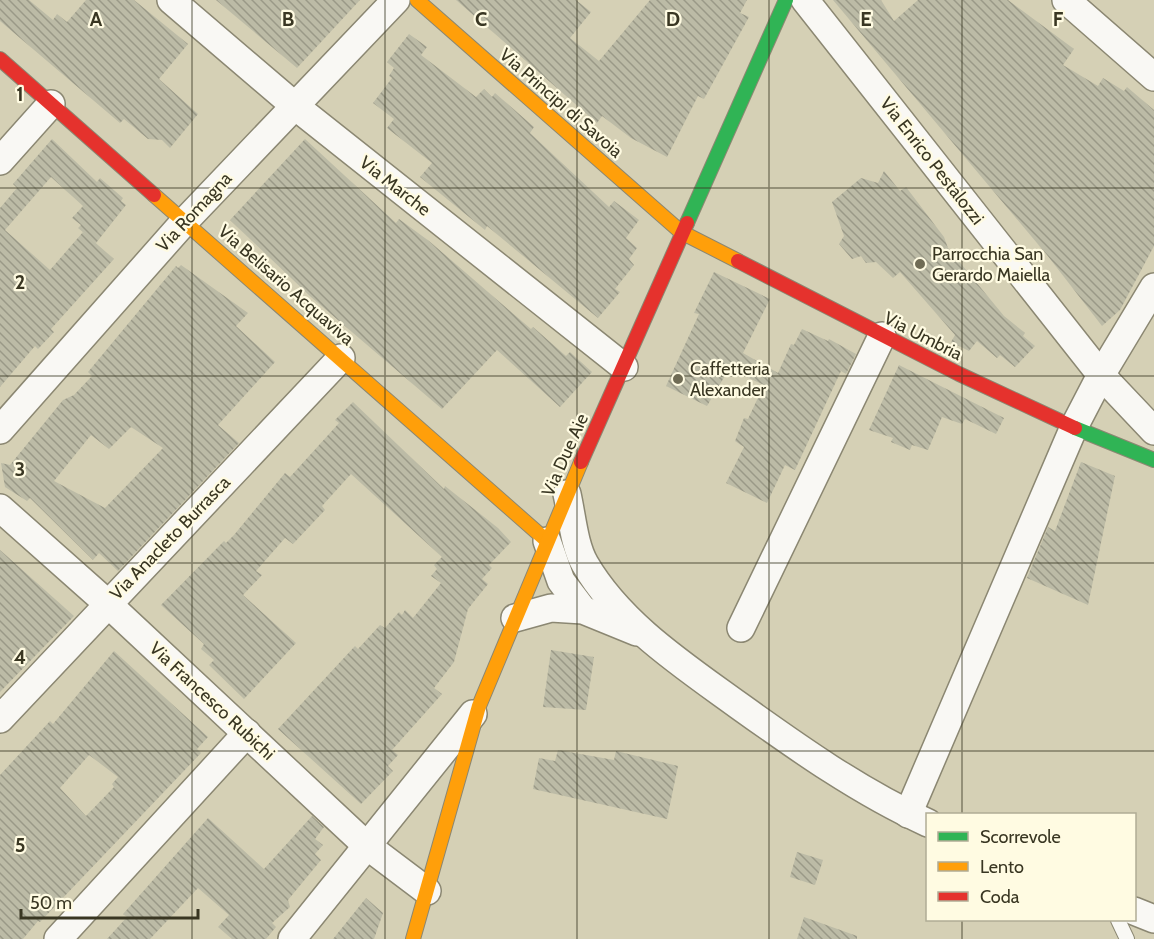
<svg xmlns="http://www.w3.org/2000/svg" width="1154" height="939" font-family="Cabin,sans-serif">
<style>
.building{fill:url(#building-back-hatch);fill-rule:evenodd}
.lines{fill:none;stroke-linecap:round;stroke-linejoin:round}
.lane-casing{stroke:#8b8772;stroke-width:16}
.street-casing{stroke:#8b8772;stroke-width:30}
.fast-casing{stroke:#8b8772;stroke-width:16}
.slow-casing{stroke:#8b8772;stroke-width:16}
.jam-casing{stroke:#8b8772;stroke-width:16}
.lane{stroke:#f9f8f4;stroke-width:14}
.street{stroke:#f9f8f4;stroke-width:27}
.fast{stroke:#30b455;stroke-width:14}
.slow{stroke:#ff9f0a;stroke-width:14}
.jam{stroke:#e5322d;stroke-width:14}
.grid{fill:none;stroke:#393622;stroke-width:1.5;stroke-opacity:0.55}
.poi-dot{fill:#706c55;stroke:#fffbe2;stroke-width:2}
.labels{text-anchor:middle;dominant-baseline:central;stroke-width:4.5;stroke-linejoin:round;paint-order:stroke}
.street-label{font-size:18px;fill:#393622;stroke:#fffbe2}
.poi-label{font-size:18px;fill:#393622;stroke:#fffbe2;text-anchor:start}
.grid-label{font-size:20px;text-anchor:middle;font-weight:bold;fill:#393622;stroke:#fffbe2;stroke-width:4.5;stroke-linejoin:round;paint-order:stroke}
</style>
<defs>
<pattern id="building-back-hatch" width="6" height="6" patternUnits="userSpaceOnUse" patternTransform="scale(1.5)"><rect width="6" height="6" fill="#bcbba6"/><path d="M-1 5l2 2M0 0l6 6M5-1l2 2" fill="none" stroke="#9a9987"/></pattern>
</defs>
<rect width="100%" height="100%" fill="#d5d0b5"/>
<g class="building">
<polygon points="0,0 29,0 53,20 57,14 67,22 86,0 134,0 188,44 159,79 198,114 170,148 162,140 148,139 124,119 120,123 0,21"/>
<polygon points="216,0 360,0 297,68"/>
<polygon points="456,0 576,0 591,12 570,38 599,61 650,0 747,0 740,13 749,17 704,99 698,96 667,157 631,138 602,116 597,123"/>
<polygon points="833,0 881,0 894,21 918,0 1008,0 1074,49 1063,65 1098,86 1103,78 1124,91 1127,87 1154,110 1154,246 1120,310 1102,326 1047,255"/>
<polygon points="409,34 427,47 421,55 476,97 484,89 492,97 495,93 534,127 530,133 609,207 614,201 639,220 626,238 637,248 629,259 634,265 615,289 620,292 598,318 487,226 485,230 420,177 432,163 387,128 394,119 373,103 392,78 389,76 394,68 387,62"/>
<polygon points="52,139 97,182 100,178 123,198 121,201 126,205 96,243 78,228 81,225 72,218 83,206 51,177 5,230 50,270 83,232 114,259 51,329 54,332 38,349 35,346 0,387 0,208 17,188 13,184"/>
<polygon points="305,139 396,223 399,219 429,241 531,329 533,327 566,356 570,352 592,372 560,407 497,350 442,409 311,297 230,220"/>
<polygon points="884,171 900,191 906,187 944,237 948,248 1004,316 1025,333 1023,336 1035,346 1015,367 1000,355 997,358 977,341 969,351 951,342 955,335 900,272 893,278 876,262 866,263 861,256 852,259 839,244 844,236 832,202 861,178 878,183"/>
<path d="M181,265l67,48 -12,13 39,36 -57,63 21,18 -121,128 -19,-18 -6,7 -63,-62 -3,3 -22,-14 -4,-24 9,2 53,-65 11,-5 18,-19 -4,-4 88,-106 2,2zM131,427l32,21 -58,60 -51,-27 37,-46 18,14z"/>
<polygon points="714,272 770,299 743,353 778,373 791,344 794,345 802,329 828,341 829,339 856,354 846,374 841,371 795,470 785,465 767,503 726,483 744,447 735,441 744,418 748,419 764,385 729,369 707,406 666,386 699,314 694,313"/>
<polygon points="899,365 1004,418 996,434 965,419 962,424 942,417 928,450 912,445 910,450 891,442 893,438 869,430"/>
<polygon points="353,402 444,489 445,486 498,528 511,542 489,565 492,568 482,579 488,584 468,609 454,662 434,688 442,694 392,750 398,755 388,766 393,771 361,804 278,729 355,646 358,649 380,625 385,628 399,612 402,615 405,610 413,618 441,583 431,576 437,569 434,565 442,557 351,474 322,506 325,510 293,544 285,538 256,571 262,575 243,595 296,643 244,699 209,665 214,660 201,649 204,644 161,605 224,541 226,543 234,535 285,473 290,477 339,423 335,420"/>
<polygon points="1081,462 1115,476 1088,605 1027,578 1048,527 1055,531"/>
<polygon points="0,550 74,616 0,692"/>
<polygon points="551,650 594,657 586,710 543,707"/>
<path d="M114,651l94,86 -11,12 4,4 -161,169 -2,-1 -15,18h-23v-164l50,-54 3,3zM89,755l29,22 -6,7 2,3 -28,29 -26,-28z"/>
<polygon points="558,750 614,760 616,751 678,766 667,819 533,789 539,758 555,761"/>
<polygon points="312,816 324,827 315,839 323,845 315,854 321,860 288,900 290,907 272,923 276,927 266,939 232,939 218,927 229,915 198,888 150,939 107,939 127,917 123,914 208,818 264,869"/>
<polygon points="797,852 823,860 815,885 790,877"/>
<polygon points="366,898 383,913 374,939 333,939"/>
<polygon points="804,917 857,936 857,939 797,939"/>
</g>
<g class="lines">
<defs>
<polyline id="lane" points="1118,920 1127,939"/>
<g id="street">
<polyline points="171,0 295,106 624,367"/>
<polyline points="805,0 1101,375 1154,431"/>
<polyline points="1066,0 1154,77"/>
<polyline points="0,161 51,104"/>
<polyline points="0,430 185,221 396,0"/>
<path d="M567,494c5,22 7,51 18,70 35,60 98,101 153,141 60,43 122,87 190,118"/>
<polyline points="0,508 107,603 366,845 427,891"/>
<polyline points="547,541 561,581 583,610"/>
<polyline points="515,618 551,608 583,610 637,632"/>
<polyline points="741,628 882,336"/>
<polyline points="0,719 341,358"/>
<polyline points="908,814 1074,427 1101,375 1154,287"/>
<polyline points="1134,911 1154,919"/>
<polyline points="58,939 247,733"/>
<polyline points="292,939 473,714"/>
</g>
<g id="fast">
<polyline points="687,223 786,0"/>
<polyline points="1075,428 1154,460"/>
</g>
<g id="slow">
<polyline points="417,0 681,232 738,261"/>
<polyline points="154,195 547,541"/>
<polyline points="413,939 479,706 581,462"/>
</g>
<g id="jam">
<polyline points="0,59 154,195"/>
<polyline points="738,261 959,374 1075,428"/>
<polyline points="581,462 687,223"/>
</g>
</defs>
<use href="#lane" class="lane-casing"/>
<use href="#street" class="street-casing"/>
<use href="#fast" class="fast-casing"/>
<use href="#slow" class="slow-casing"/>
<use href="#jam" class="jam-casing"/>
<use href="#lane" class="lane"/>
<use href="#street" class="street"/>
<use href="#fast" class="fast"/>
<use href="#slow" class="slow"/>
<use href="#jam" class="jam"/>
</g>
<path class="grid" d="M192,0v939M385,0v939M577,0v939M769,0v939M962,0v814M0,188h1154M0,376h1154M0,563h1154M0,751h1154M962,920v19"/>
<g class="poi-dot">
<circle cx="920" cy="264" r="6"/>
<circle cx="678" cy="379" r="6"/>
</g>
<g class="labels">
<g class="street-label">
<text transform="translate(561 103) rotate(41)">Via Principi di Savoia</text>
<text transform="translate(932 161) rotate(52)">Via Enrico Pestalozzi</text>
<text transform="translate(395 186) rotate(38)">Via Marche</text>
<text transform="translate(194 212) rotate(-47)">Via Romagna</text>
<text transform="translate(286 285) rotate(41)">Via Belisario Acquaviva</text>
<text transform="translate(923 336) rotate(27)">Via Umbria</text>
<text transform="translate(565 455) rotate(-66)">Via Due Aie</text>
<text transform="translate(170 538) rotate(-46)">Via Anacleto Burrasca</text>
<text transform="translate(212 701) rotate(43)">Via Francesco Rubichi</text>
</g>
<g class="poi-label">
<text x="932" y="254">Parrocchia San<tspan x="932" dy="21">Gerardo Maiella</tspan></text>
<text x="690" y="369">Caffetteria<tspan x="690" dy="21">Alexander</tspan></text>
</g>
</g>
<g class="grid-label">
<text x="96" y="26">A</text>
<text x="288" y="26">B</text>
<text x="481" y="26">C</text>
<text x="673" y="26">D</text>
<text x="866" y="26">E</text>
<text x="1058" y="26">F</text>
<text x="20" y="101">1</text>
<text x="20" y="289">2</text>
<text x="20" y="476">3</text>
<text x="20" y="664">4</text>
<text x="20" y="852">5</text>
</g>
<rect x="926" y="813" width="210" height="108" fill="#fffbe2" stroke="#b0ac95" stroke-width="1.5"/>
<rect x="938" y="832" width="30" height="9" fill="#30b455" stroke="#b0ac95" stroke-width="1.5"/>
<text x="980" y="843" font-size="18" fill="#393622">Scorrevole</text>
<rect x="938" y="862" width="30" height="9" fill="#ff9f0a" stroke="#b0ac95" stroke-width="1.5"/>
<text x="980" y="873" font-size="18" fill="#393622">Lento</text>
<rect x="938" y="892" width="30" height="9" fill="#e5322d" stroke="#b0ac95" stroke-width="1.5"/>
<text x="980" y="903" font-size="18" fill="#393622">Coda</text>
<path d="M21 909v9h177v-9" fill="none" stroke="#393622" stroke-width="3"/>
<text x="30" y="909" font-size="18" fill="#393622" stroke="#fffbe2" stroke-width="4.5" paint-order="stroke">50 m</text>
</svg>
